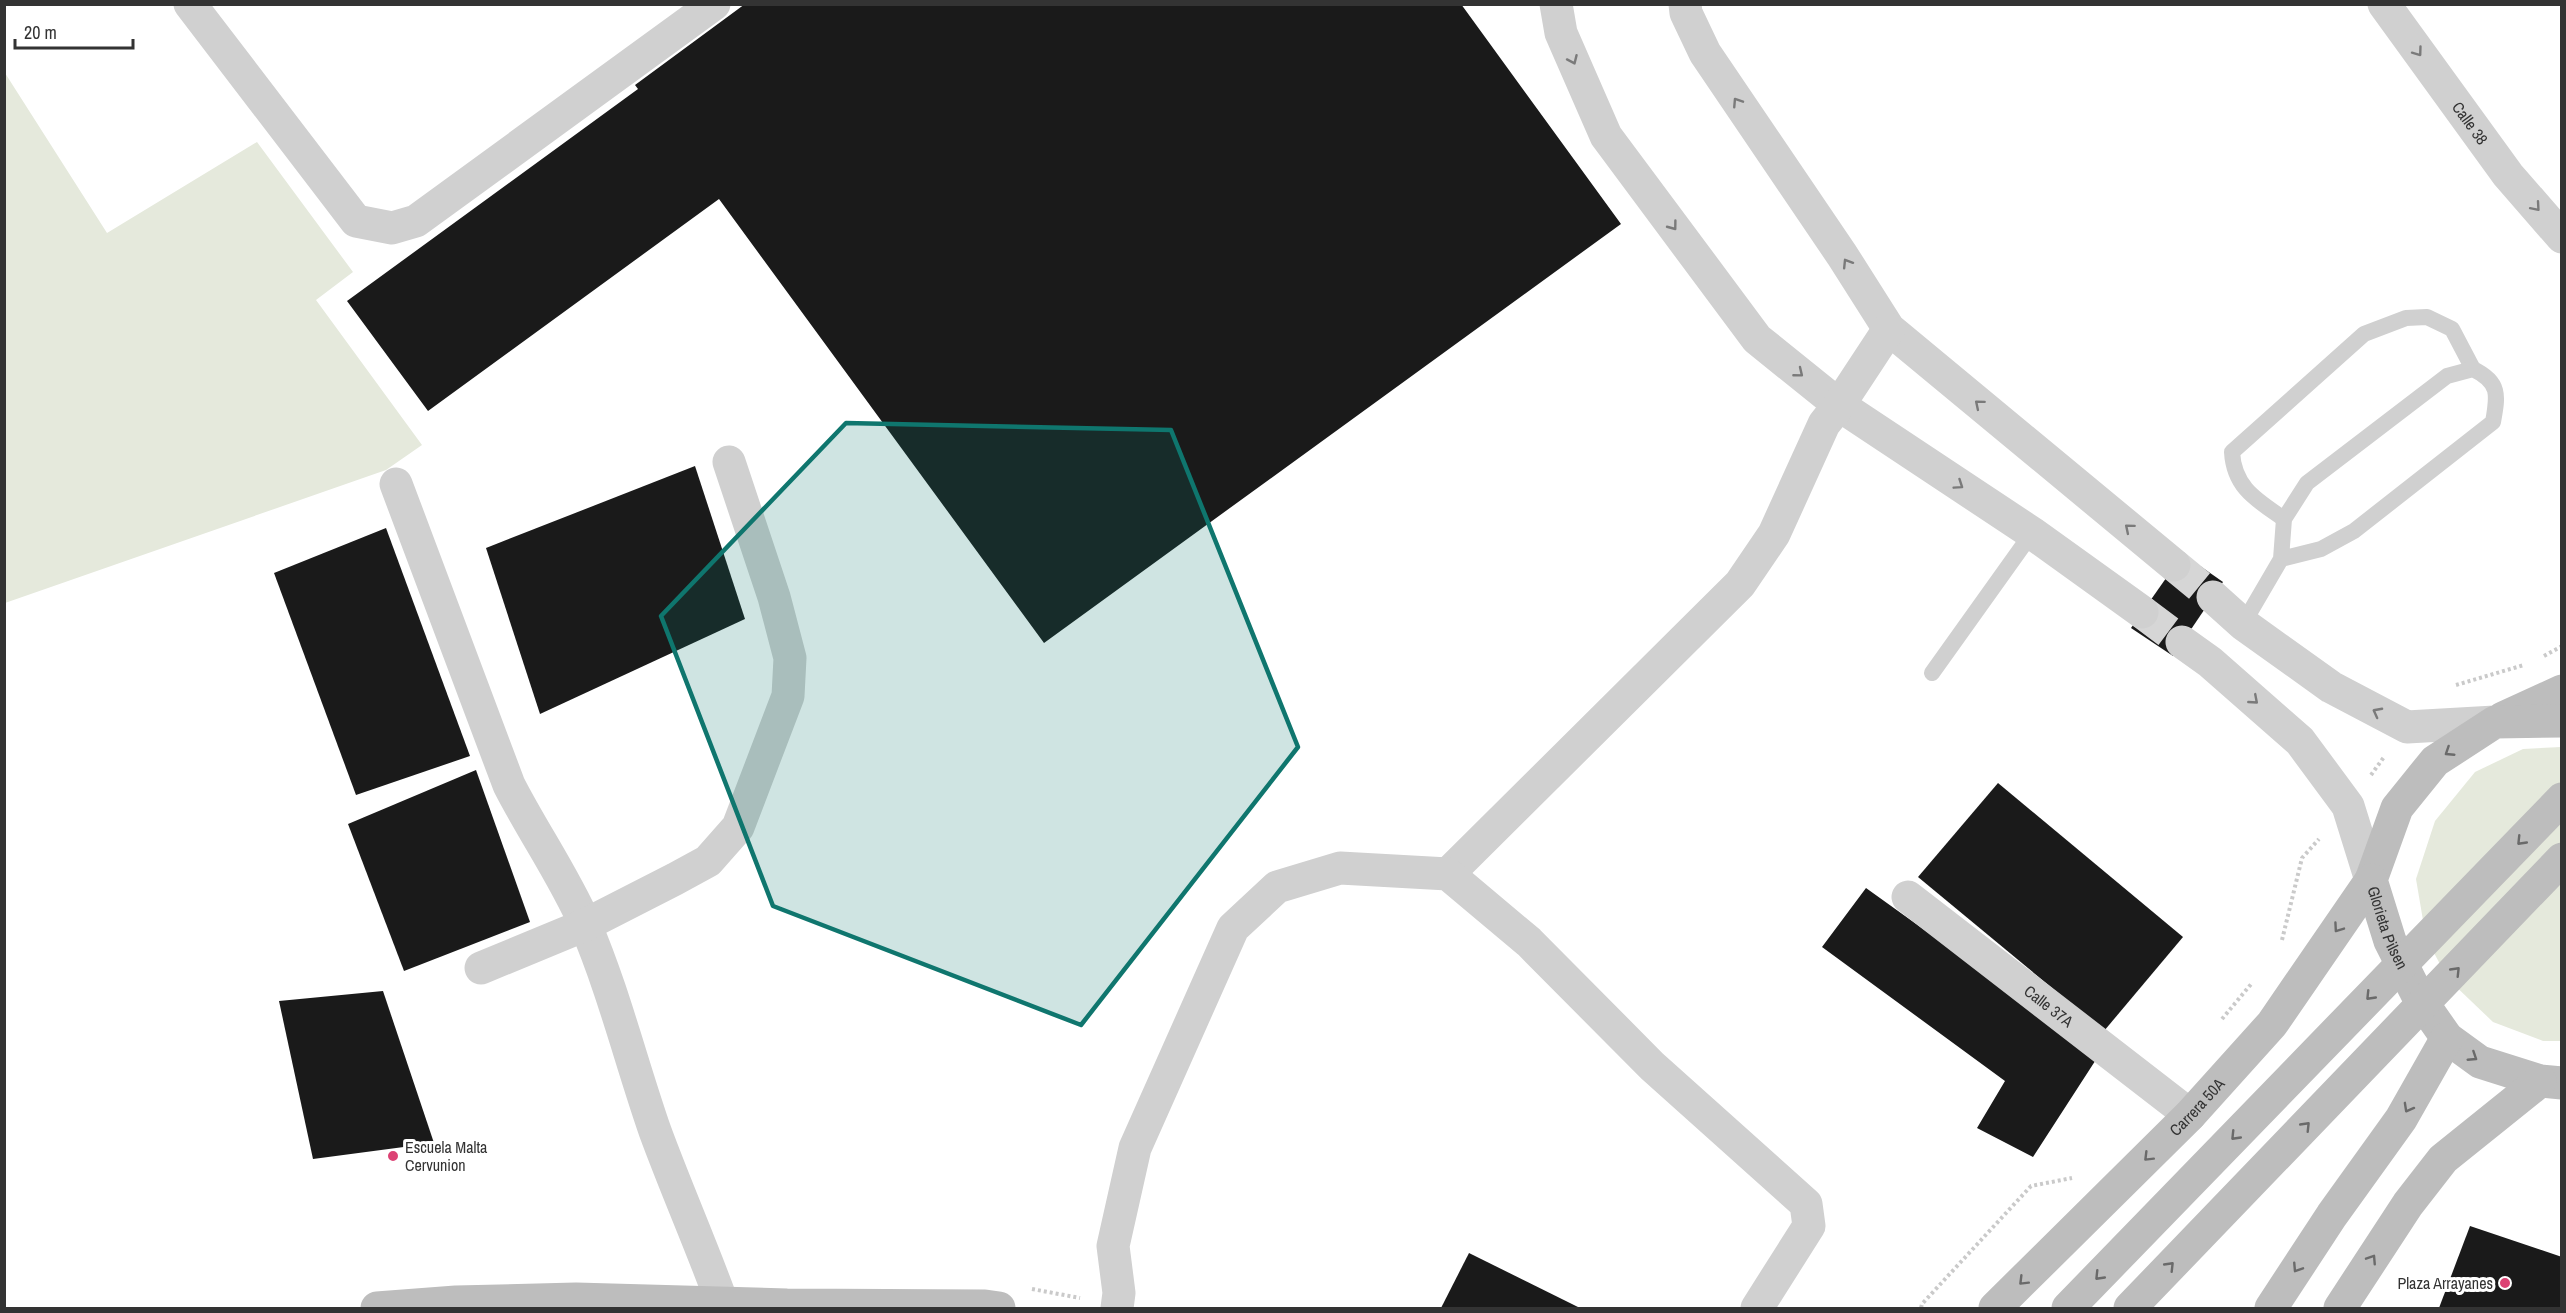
<svg xmlns="http://www.w3.org/2000/svg" width="2566" height="1313" font-family="'Archivo Narrow',sans-serif">
<style>
.green{fill:#e5e9dc}
.building{fill:#1a1a1a}
.lines{fill:none;stroke-linecap:round;stroke-linejoin:round}
.street-tunnel{stroke:#d6d6d6;stroke-width:33;stroke-dasharray:33 16;stroke-linecap:butt}
.path{stroke:#cacaca;stroke-width:4;stroke-dasharray:3 3;stroke-linecap:butt}
.lane{stroke:#d0d0d0;stroke-width:16}
.street{stroke:#d0d0d0;stroke-width:33}
.secondary{stroke:#bdbdbd;stroke-width:33}
.secondary-bridge{stroke:#bdbdbd;stroke-width:33}
.oneway{stroke:#7a7a7a}
.oneway2{stroke:#6a6a6a}
.marked{fill:#0f766e;fill-opacity:0.2;stroke:#0f766e;stroke-width:4.5;stroke-linejoin:round}
.poi-dot{fill:#dc4274;stroke:#fff;stroke-width:2}
.labels{text-anchor:middle;dominant-baseline:central;stroke-width:6;stroke-linejoin:round;paint-order:stroke}
.street-label{font-size:16px;fill:#333;stroke:#fff}
.poi-label{font-size:16px;fill:#333;stroke:#fff;text-anchor:start}
</style>
<rect width="100%" height="100%" fill="#fff"/>
<g class="green">
<polygon points="5,73 107,233 257,142 353,272 316,300 422,445 386,470 5,603"/>
<polygon points="2561,747 2561,1041 2543,1041 2493,1022 2448,979 2426,938 2416,879 2435,821 2475,772 2523,749"/>
</g>
<g class="building">
<polygon points="745,4 1461,4 1621,224 1044,643 719,199 428,411 347,301 638,89 635,85"/>
<polygon points="695,466 745,619 540,714 486,548"/>
<polygon points="386,528 470,756 356,795 274,573"/>
<polygon points="2183,554 2223,582 2173,656 2131,628"/>
<polygon points="476,770 530,922 404,971 348,824"/>
<polygon points="1998,783 2183,937 2104,1031 1918,877"/>
<polygon points="1866,888 2099,1055 2033,1157 1977,1128 2005,1081 1822,947"/>
<polygon points="383,991 434,1143 313,1159 279,1001"/>
<polygon points="2470,1226 2562,1257 2562,1308 2439,1308"/>
<polygon points="1469,1253 1580,1308 1441,1308"/>
</g>
<g class="lines">
<g class="street-tunnel">
<polyline points="2174,565 2213,597"/>
<polyline points="2142,612 2182,642"/>
</g>
<g class="path">
<polyline points="2544,656 2562,646"/>
<polyline points="2456,685 2524,665"/>
<polyline points="2371,775 2384,757"/>
<polyline points="2282,940 2302,858 2319,839"/>
<polyline points="2222,1019 2252,983"/>
<polyline points="1032,1289 1080,1298"/>
<polyline points="1921,1308 1922,1304 2031,1186 2072,1178"/>
</g>
<g class="lane">
<path d="M2284,519c-27,-19 -50,-31 -52,-67l132,-118 42,-16 21,-1 25,12 21,40"/>
<path d="M2243,624l38,-65 40,-10 33,-18 139,-109c5,-27 7,-40 -20,-53l-26,7 -140,107 -23,36 -3,40"/>
<polyline points="1932,673 2032,533"/>
</g>
<g class="street">
<polyline points="190,4 356,221 392,228 416,221 714,4"/>
<polyline points="1556,4 1561,33 1606,136 1757,339 1839,405 2032,533 2142,612"/>
<polyline points="1685,4 1686,13 1705,53 1842,255 1889,329 2174,565"/>
<path id="s1" d="M2384,4l124,171 54,62"/>
<path d="M396,484l113,301c24,47 55,91 76,139 29,68 46,138 70,207 22,60 48,118 69,177"/>
<polyline points="2213,597 2243,624 2331,687 2407,727 2495,722"/>
<polyline points="2182,642 2210,662 2300,741 2348,806 2371,880"/>
<polyline points="1448,874 1740,584 1774,534 1824,424 1839,405 1889,329"/>
<path id="s2" d="M1908,897l282,218"/>
<polyline points="481,968 585,925 675,879 708,861 738,827 788,696 790,658 774,597 729,462"/>
<polyline points="1117,1308 1119,1293 1113,1246 1135,1148 1233,928 1277,887 1340,868 1448,874 1529,942 1652,1066 1806,1204 1809,1226 1757,1308"/>
</g>
<g class="secondary">
<polyline points="2503,718 2562,691"/>
<path id="s3" d="M2562,721l-67,1 -60,39 -38,47 -26,72 19,61 29,57 28,40 33,24 60,19 22,2"/>
<polyline points="377,1308 456,1302 576,1299 787,1305 985,1306 999,1308"/>
<path id="s4" d="M1995,1308l195,-193 82,-91 99,-144"/>
<polyline points="2271,1308 2332,1215 2401,1119 2447,1038"/>
<polyline points="2340,1308 2408,1204 2443,1159 2540,1081"/>
</g>
<g class="secondary-bridge">
<polyline points="2068,1308 2562,799"/>
<polyline points="2130,1308 2562,859"/>
</g>
</g>
<defs><path id="oneway-chevron" d="M-2-3.5L2.5 0L-2 3.5" fill="none" stroke-width="1.6" stroke-linecap="round" stroke-linejoin="round" transform="scale(1.5)"/></defs>
<g class="oneway">
<use href="#oneway-chevron" transform="translate(2418 52) rotate(54)"/>
<use href="#oneway-chevron" transform="translate(1573 60) rotate(66)"/>
<use href="#oneway-chevron" transform="translate(1737 102) rotate(-123)"/>
<use href="#oneway-chevron" transform="translate(2536 207) rotate(49)"/>
<use href="#oneway-chevron" transform="translate(1673 226) rotate(53)"/>
<use href="#oneway-chevron" transform="translate(1847 263) rotate(-122)"/>
<use href="#oneway-chevron" transform="translate(1799 373) rotate(39)"/>
<use href="#oneway-chevron" transform="translate(1979 404) rotate(-140)"/>
<use href="#oneway-chevron" transform="translate(1959 485) rotate(34)"/>
<use href="#oneway-chevron" transform="translate(2129 528) rotate(-140)"/>
<use href="#oneway-chevron" transform="translate(2254 700) rotate(41)"/>
<use href="#oneway-chevron" transform="translate(2377 712) rotate(-152)"/>
</g>
<g class="oneway2">
<use href="#oneway-chevron" transform="translate(2449 752) rotate(147)"/>
<use href="#oneway-chevron" transform="translate(2521 841) rotate(134)"/>
<use href="#oneway-chevron" transform="translate(2338 928) rotate(125)"/>
<use href="#oneway-chevron" transform="translate(2456 971) rotate(-46)"/>
<use href="#oneway-chevron" transform="translate(2370 996) rotate(134)"/>
<use href="#oneway-chevron" transform="translate(2473 1057) rotate(33)"/>
<use href="#oneway-chevron" transform="translate(2408 1108) rotate(119)"/>
<use href="#oneway-chevron" transform="translate(2306 1126) rotate(-46)"/>
<use href="#oneway-chevron" transform="translate(2235 1136) rotate(134)"/>
<use href="#oneway-chevron" transform="translate(2148 1157) rotate(135)"/>
<use href="#oneway-chevron" transform="translate(2372 1259) rotate(-57)"/>
<use href="#oneway-chevron" transform="translate(2170 1266) rotate(-46)"/>
<use href="#oneway-chevron" transform="translate(2297 1268) rotate(123)"/>
<use href="#oneway-chevron" transform="translate(2099 1276) rotate(134)"/>
<use href="#oneway-chevron" transform="translate(2023 1281) rotate(135)"/>
</g>
<path class="marked" d="M846,423l325,7 127,317 -217,278 -308,-119 -112,-290z"/>
<g class="poi-dot">
<circle cx="393" cy="1156" r="6"/>
<circle cx="2505" cy="1283" r="6"/>
</g>
<g class="labels">
<g class="street-label">
<text stroke="none"><textPath href="#s1" startOffset="147">Calle 38</textPath></text>
<text stroke="none"><textPath href="#s3" startOffset="326">Glorieta Pilsen</textPath></text>
<text stroke="none"><textPath href="#s2" startOffset="178">Calle 37A</textPath></text>
<text stroke="none"><textPath href="#s4" startOffset="285">Carrera 50A</textPath></text>
</g>
<g class="poi-label">
<text x="405" y="1147">Escuela Malta<tspan x="405" dy="18">Cervunion</tspan></text>
<text x="2493" y="1283" text-anchor="end">Plaza Arrayanes</text>
</g>
</g>
<rect width="2566" height="1313" fill="none" stroke="#333333" stroke-width="12"/>
<path d="M15 39v9h118v-9" fill="none" stroke="#333333" stroke-width="3"/>
<text x="24" y="39" font-size="18" fill="#333333" stroke="#ffffff" stroke-width="4.5" paint-order="stroke">20 m</text>
</svg>
